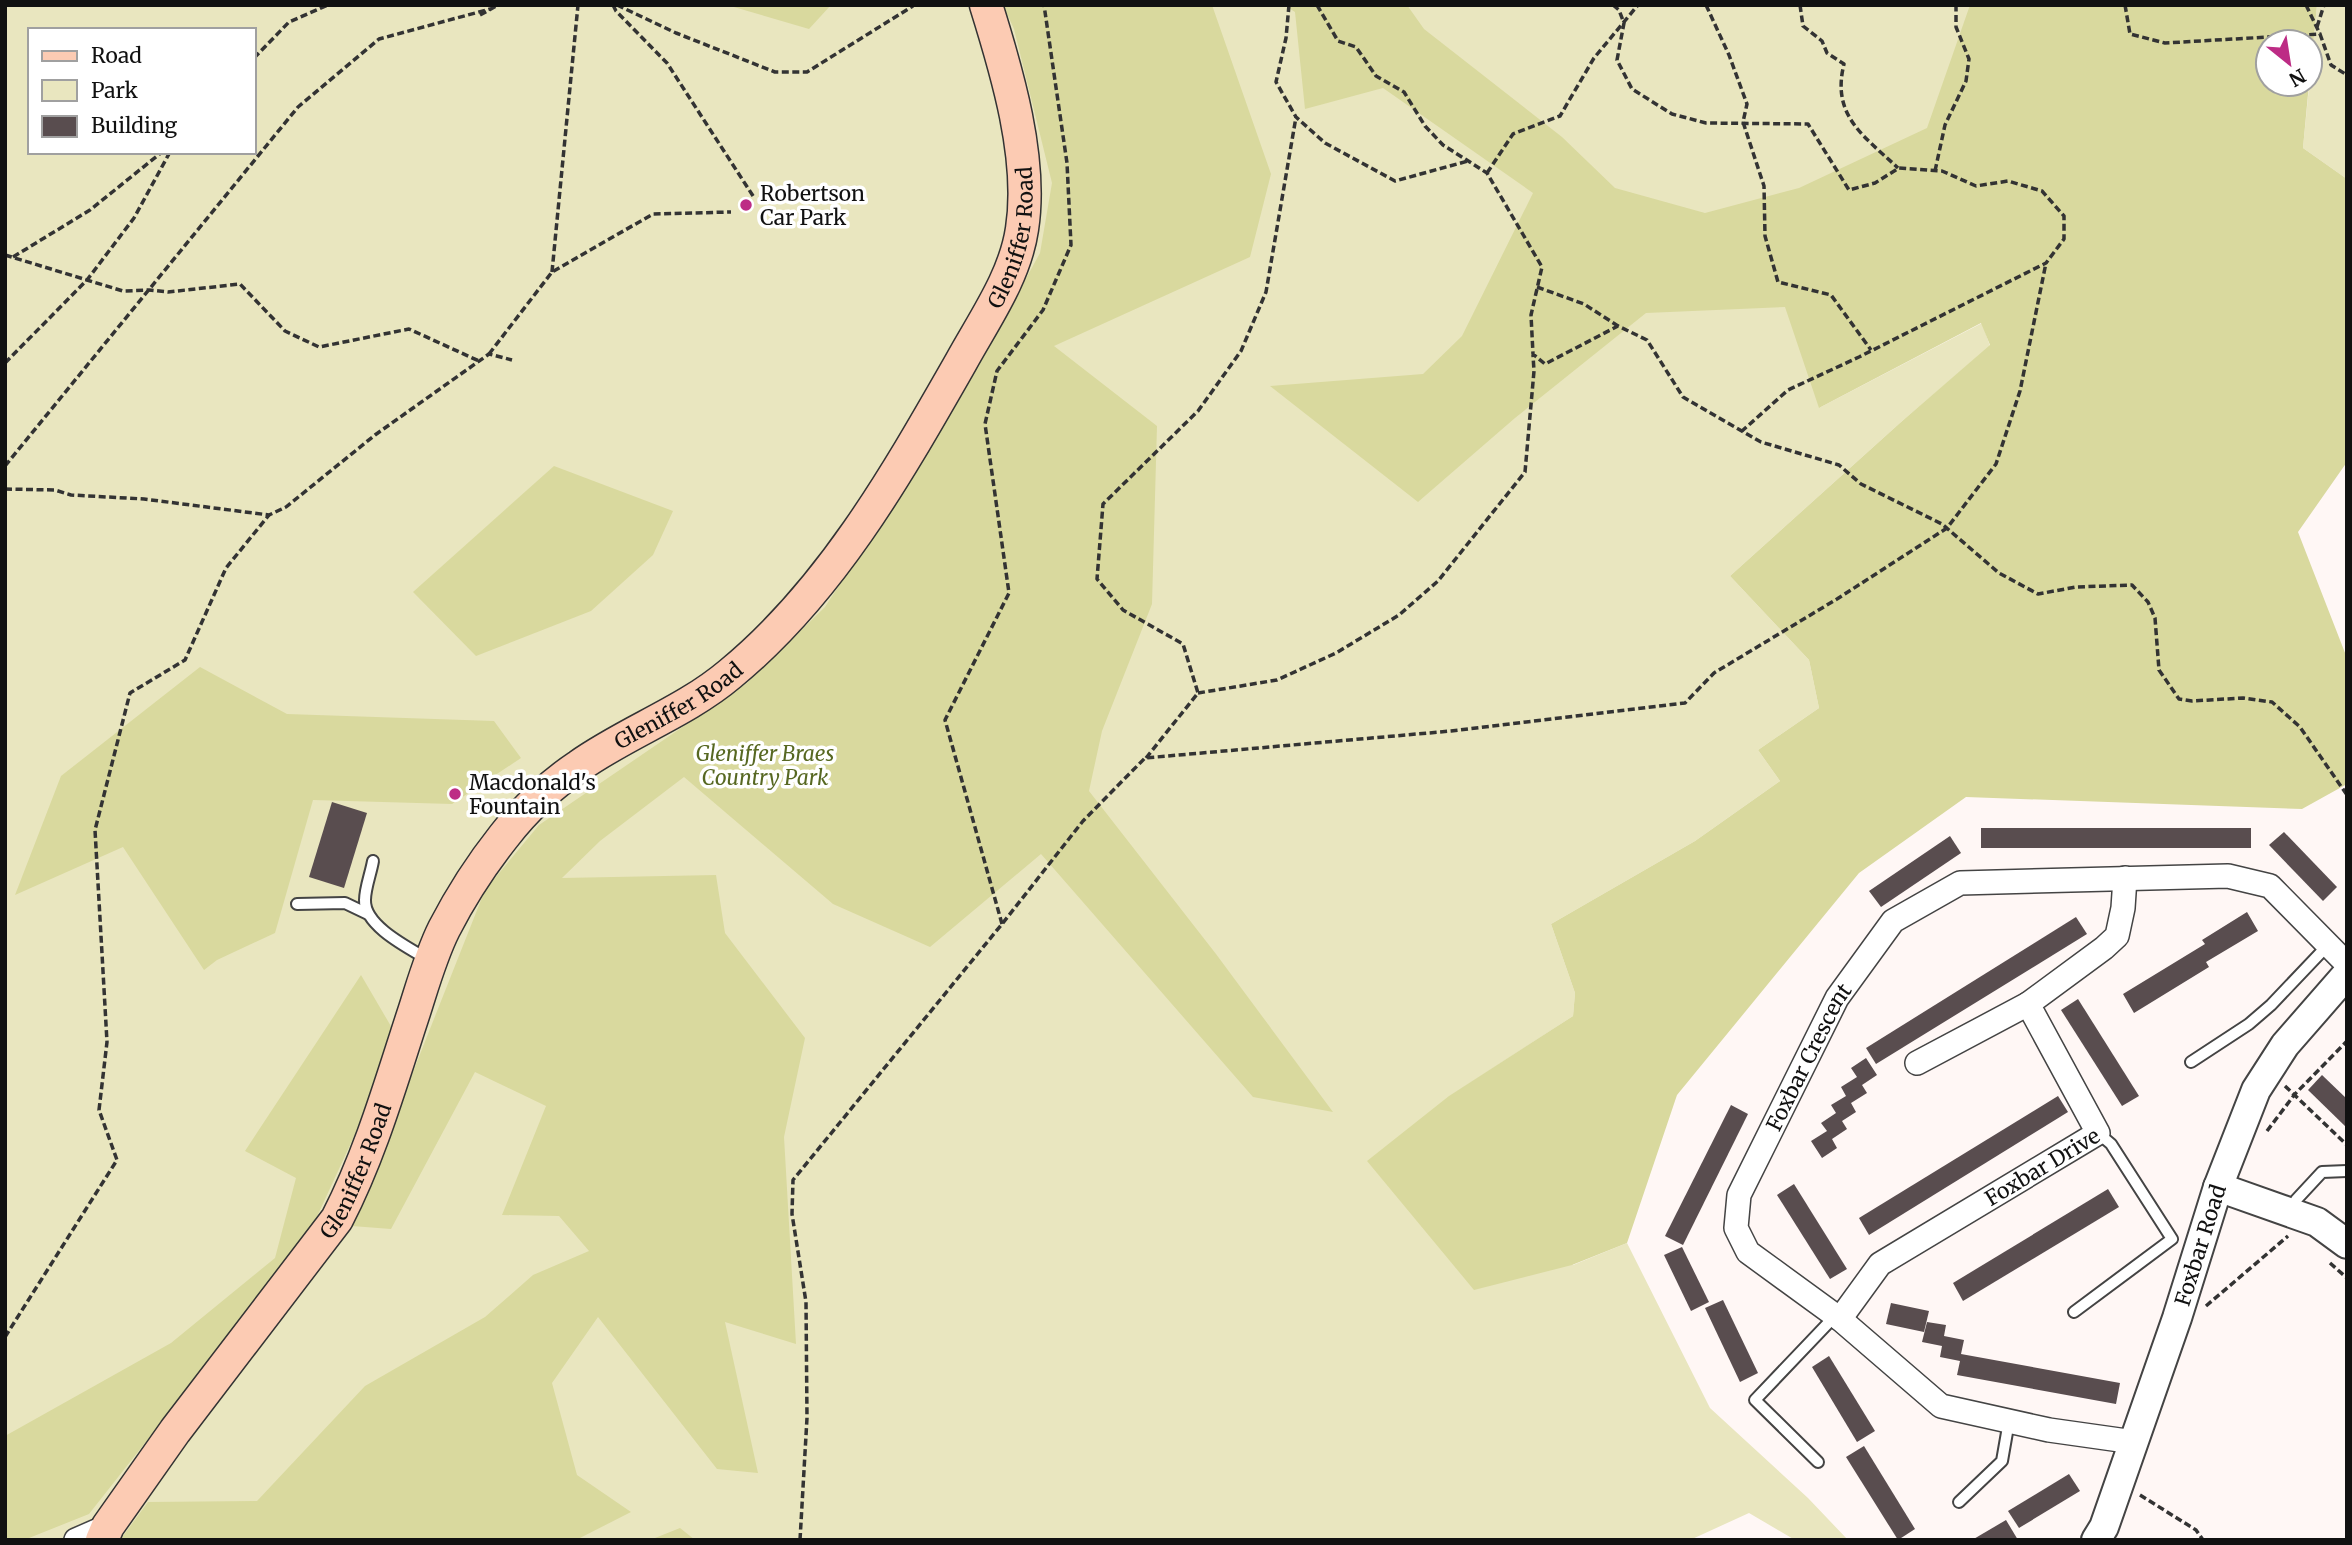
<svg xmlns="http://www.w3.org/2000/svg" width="2352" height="1545" font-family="Merriweather,serif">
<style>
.green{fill:#e9e6bf;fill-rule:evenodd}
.forest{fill:#d9d99e}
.building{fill:#594d4f}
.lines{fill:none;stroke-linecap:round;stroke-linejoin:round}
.service-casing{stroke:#444;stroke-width:14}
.minor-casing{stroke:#444;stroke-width:26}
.tertiary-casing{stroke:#444;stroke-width:32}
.secondary-casing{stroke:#333;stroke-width:35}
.path{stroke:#333;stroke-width:3.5;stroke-dasharray:7 3.5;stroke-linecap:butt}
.service{stroke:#fff;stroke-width:10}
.minor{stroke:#fff;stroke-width:23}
.tertiary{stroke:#fff;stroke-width:28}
.secondary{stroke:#fccbb3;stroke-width:32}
.poi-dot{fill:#bd2c85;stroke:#fff;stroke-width:2.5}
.labels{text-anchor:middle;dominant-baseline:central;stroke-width:7;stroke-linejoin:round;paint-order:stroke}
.poi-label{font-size:21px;fill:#111;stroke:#fff;text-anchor:start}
.street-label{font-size:21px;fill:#111;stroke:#fff}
.park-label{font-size:21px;font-style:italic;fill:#576822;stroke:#fff}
</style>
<rect width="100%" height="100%" fill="#fff7f5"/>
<g class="green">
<path d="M5,5h2266l-452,403 163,-85 8,23 -89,76 -171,154 79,84 10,48 -61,42 22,31 -85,60 -144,83 24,69 -2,23 -123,80 123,169 54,-22 83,165 98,90 40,42h-53l-46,-27 -59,27h-1685zM30,30h224v122h-224z"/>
<polygon points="2317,5 2347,5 2347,179 2303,148"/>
</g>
<g class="forest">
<polygon points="727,5 831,5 809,29"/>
<polygon points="1003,5 1212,5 1271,174 1250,257 1054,346 1157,426 1152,604 1102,731 1089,791 1216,954 1333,1112 1253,1097 1041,854 930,947 833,904 684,777 600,841 562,878 716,875 725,933 805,1038 784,1137 796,1344 725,1322 758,1473 717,1469 598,1317 552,1383 577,1475 631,1512 576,1540 120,1540 148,1502 257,1501 365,1386 485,1317 533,1275 589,1251 559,1216 502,1215 546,1106 475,1072 391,1229 352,1226 485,890 539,825 747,683 825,607 954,409 1040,253 1052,183 1014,29"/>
<polygon points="1284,5 1407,5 1424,29 1562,137 1615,188 1705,213 1799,188 1927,128 1970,5 2317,5 2310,77 2310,42 2268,42 2268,84 2309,84 2303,148 2347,179 2347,462 2298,532 2347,658 2347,784 2302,809 1966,797 1859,873 1677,1095 1627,1243 1572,1265 1474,1290 1367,1161 1449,1096 1573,1016 1575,993 1551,924 1695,841 1780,781 1758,750 1819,708 1809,660 1730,576 1901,422 1990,345 1981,323 1819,408 1785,307 1646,313 1515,418 1418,502 1270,386 1423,374 1462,336 1533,193 1383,88 1305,109 1295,12"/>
<polygon points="554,466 673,511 653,555 591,611 476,656 413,592"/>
<polygon points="200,667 287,714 494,721 521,758 452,804 313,800 275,933 217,960 204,970 123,847 15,895 61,776"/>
<polygon points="361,975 392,1028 375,1091 308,1236 89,1514 24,1540 5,1540 5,1436 171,1343 275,1258 296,1178 245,1151"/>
<polygon points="680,1528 695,1540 650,1540"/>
</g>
<g class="building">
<polygon points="332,802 367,813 344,888 309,877"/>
<rect x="1981" y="828" width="270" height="20"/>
<polygon points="2284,832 2337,887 2323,901 2269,845"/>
<polygon points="1950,836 1961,853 1881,907 1869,891"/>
<polygon points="2247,912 2258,931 2206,962 2209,967 2134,1013 2123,994 2205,944 2202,940"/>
<polygon points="2076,917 2087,934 1876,1064 1866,1048"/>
<polygon points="2078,999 2139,1096 2122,1106 2061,1010"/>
<polygon points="1866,1058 1877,1075 1862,1085 1867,1093 1851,1103 1856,1112 1842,1121 1847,1129 1832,1139 1837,1148 1822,1158 1811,1141 1827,1131 1821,1123 1836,1113 1831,1105 1846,1096 1841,1087 1857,1077 1851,1068"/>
<polygon points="2322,1075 2347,1099 2347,1128 2308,1090"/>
<polygon points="2058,1096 2068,1112 1869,1235 1859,1218"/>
<polygon points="1731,1105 1748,1114 1683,1245 1665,1236"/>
<polygon points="1794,1184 1847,1269 1830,1279 1777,1195"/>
<polygon points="2108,1189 2119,1207 1963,1301 1953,1283"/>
<polygon points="1682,1247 1709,1302 1691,1311 1664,1255"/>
<polygon points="1723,1300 1758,1373 1740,1382 1705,1308"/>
<polygon points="1891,1303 1929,1311 1924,1332 1886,1324"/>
<polygon points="1927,1322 1946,1325 1944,1336 1964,1340 1961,1354 2120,1383 2116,1404 1957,1375 1960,1361 1940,1357 1942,1346 1922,1342"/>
<polygon points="1829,1356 1875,1431 1857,1442 1812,1367"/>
<polygon points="1864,1446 1915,1529 1898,1540 1846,1457"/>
<polygon points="2069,1474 2080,1491 2019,1528 2008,1511"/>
<polygon points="2006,1520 2018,1540 1972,1540"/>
</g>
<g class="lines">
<defs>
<g id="service">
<path d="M373,861c-2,12 -8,27 -8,39 -1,26 44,48 64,60"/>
<polyline points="297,904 345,903 368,914"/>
<polyline points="2191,1062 2249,1024 2271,1005 2328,945"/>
<polyline points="2292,1213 2296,1200 2322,1172 2347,1171"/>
<polyline points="2074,1312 2172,1239 2111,1144 2098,1133"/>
<polyline points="1818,1462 1755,1400 1835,1316"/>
<polyline points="1959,1502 2002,1461 2009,1421"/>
</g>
<g id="minor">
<polyline points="1917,1063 2028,1004"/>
<path id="s1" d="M1840,1319l40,-55 218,-131 -70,-129 76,-56 13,-12 6,-28 2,-30"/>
<path id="s2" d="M2134,1442l-85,-12 -108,-24 -101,-87 -92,-67 -12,-24 3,-33 98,-197 56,-77 67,-38 268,-7 42,10 77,78"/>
<polyline points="76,1540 108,1526"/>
</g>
<g id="tertiary">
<polyline points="2218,1187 2317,1222 2347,1244"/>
<path id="s3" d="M2096,1540l8,-13 73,-209 41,-131 38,-97 29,-45 62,-71"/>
</g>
<g id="secondary">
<path id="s4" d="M102,1540l6,-14 67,-95 162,-212c34,-66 54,-137 77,-207 9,-28 17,-57 30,-83 17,-33 37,-64 60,-93 20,-26 48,-52 75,-70 48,-34 106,-54 151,-92 101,-83 167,-200 231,-312 23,-42 54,-85 61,-133 11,-70 -15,-157 -36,-224"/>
</g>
</defs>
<use href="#service" class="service-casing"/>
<use href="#minor" class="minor-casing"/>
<use href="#tertiary" class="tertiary-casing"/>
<use href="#secondary" class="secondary-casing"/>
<g class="path">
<polyline points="613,5 616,11 667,63 755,199"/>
<polyline points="617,5 676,33 775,72 807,72 913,6"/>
<polyline points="1289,5 1286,38 1276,82 1296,117 1325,143 1395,181 1468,161"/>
<polyline points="1317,5 1338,41 1356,47 1376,76 1404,92 1425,126 1443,145 1487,173 1542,267 1531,315 1533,354 1545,364 1618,326 1647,340 1683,397 1761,442 1839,465 1861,484 1942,524 1999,573 2038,594 2076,587 2132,585 2148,602 2155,618 2159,670 2179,699 2192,701 2243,698 2272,702 2300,727 2347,795"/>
<polyline points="1613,5 1619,10 1624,23 1617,60 1632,89 1672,114 1706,123 1808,124 1849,190 1875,183 1899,168 1942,171 1976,186 2008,181 2042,191 2064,216 2064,239 2046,263 1859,357 1788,390 1742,431"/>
<polyline points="1706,5 1729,55 1747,104 1743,122 1764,186 1765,236 1778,282 1831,295 1871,350"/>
<path d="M1800,5l3,21 19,15 5,12 17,11c-13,52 20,72 54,104"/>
<polyline points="2125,5 2130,34 2165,43 2320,34 2331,65 2347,75"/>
<polyline points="2306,5 2320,34"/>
<polyline points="480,15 498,5"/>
<polyline points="2317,27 2324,5"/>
<polyline points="254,58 289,22 328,5"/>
<polyline points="1935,171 1945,125 1966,81 1969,59 1956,27 1956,5"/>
<polyline points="1487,173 1513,134 1560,116 1594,58 1638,5"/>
<polyline points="5,255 123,291 149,290 168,292 240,284 285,331 319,347 409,329 479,361"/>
<polyline points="13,257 90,210 162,152"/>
<polyline points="552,272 578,5"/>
<polyline points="1537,287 1584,304 1618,326"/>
<polyline points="489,354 552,272 653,214 731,212"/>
<polyline points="5,363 87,280 134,218 170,152"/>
<polyline points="5,466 298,107 379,39 490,9"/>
<polyline points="5,489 55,490 71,495 144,499 269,515 286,507 375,435 489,354 512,360"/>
<polyline points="1198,693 1277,680 1336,653 1399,615 1438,581 1525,472 1534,371 1533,355"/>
<polyline points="1146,758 1198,693 1183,644 1123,610 1097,579 1103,504 1198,411 1241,351 1266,292 1296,117"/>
<polyline points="1002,924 945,720 1009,593 985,424 997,371 1043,310 1071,245 1067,163 1044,5"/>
<polyline points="2285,1086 2347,1145"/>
<polyline points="2267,1131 2295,1094 2347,1041"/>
<polyline points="2330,1263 2347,1278"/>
<polyline points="2206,1306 2288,1236"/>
<polyline points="5,1337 117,1160 99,1110 107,1042 95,830 130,693 185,660 226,568 269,515"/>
<polyline points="2140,1495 2196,1530 2203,1540"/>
<polyline points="800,1540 807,1418 806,1302 792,1214 793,1180 1002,924 1083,821 1145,758 1451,731 1685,703 1714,673 1837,599 1947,528 1996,464 2020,391 2046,263"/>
</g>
<use href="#service" class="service"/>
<use href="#minor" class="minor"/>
<use href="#tertiary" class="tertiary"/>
<use href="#secondary" class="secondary"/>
</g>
<g class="poi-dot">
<circle cx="746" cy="205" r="7"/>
<circle cx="455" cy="794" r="7"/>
</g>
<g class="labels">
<g class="poi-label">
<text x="760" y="193">Robertson<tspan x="760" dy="24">Car Park</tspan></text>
<text x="469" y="782">Macdonald's<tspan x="469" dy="24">Fountain</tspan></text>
</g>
<g class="street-label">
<text stroke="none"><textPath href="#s4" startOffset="1626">Gleniffer Road</textPath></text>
<text stroke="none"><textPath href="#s4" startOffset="1038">Gleniffer Road</textPath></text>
<text stroke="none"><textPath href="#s2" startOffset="658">Foxbar Crescent</textPath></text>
<text stroke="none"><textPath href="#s1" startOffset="257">Foxbar Drive</textPath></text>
<text stroke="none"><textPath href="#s4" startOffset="450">Gleniffer Road</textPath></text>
<text stroke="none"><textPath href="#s3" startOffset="313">Foxbar Road</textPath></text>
</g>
<g class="park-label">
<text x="765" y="753">Gleniffer Braes<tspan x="765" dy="24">Country Park</tspan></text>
</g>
</g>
<rect width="2352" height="1545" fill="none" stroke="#111111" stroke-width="14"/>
<rect x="28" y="28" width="228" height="126" fill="#ffffff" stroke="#a0a0a0" stroke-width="2"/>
<rect x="42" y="51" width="35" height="10" fill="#fccbb3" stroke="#a0a0a0" stroke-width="2"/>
<text x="91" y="63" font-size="21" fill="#111111">Road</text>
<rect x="42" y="80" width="35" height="21" fill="#e9e6bf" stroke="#a0a0a0" stroke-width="2"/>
<text x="91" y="98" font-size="21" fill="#111111">Park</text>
<rect x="42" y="116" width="35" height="21" fill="#594d4f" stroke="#a0a0a0" stroke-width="2"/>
<text x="91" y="133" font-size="21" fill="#111111">Building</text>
<g transform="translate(2289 63) rotate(150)"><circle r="33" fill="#ffffff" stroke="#a0a0a0" stroke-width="2"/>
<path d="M0-5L12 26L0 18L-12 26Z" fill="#bd2c85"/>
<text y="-10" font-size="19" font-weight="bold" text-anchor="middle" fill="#111111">N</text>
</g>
</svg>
